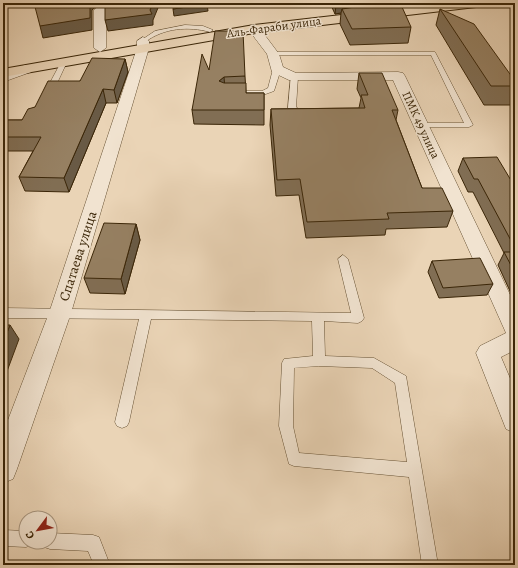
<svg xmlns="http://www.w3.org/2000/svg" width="518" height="568" font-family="Alegreya,serif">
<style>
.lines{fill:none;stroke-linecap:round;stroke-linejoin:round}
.lane-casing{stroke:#675234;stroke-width:1}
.street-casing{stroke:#675234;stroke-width:1}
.primary-casing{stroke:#3b2608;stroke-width:2}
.lane{fill:#f1e3d0;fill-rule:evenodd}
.street{fill:#f1e3d0;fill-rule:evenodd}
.primary{fill:#ead4b6;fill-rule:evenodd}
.wall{fill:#816e54;stroke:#3b2608}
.shaded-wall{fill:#695a45;stroke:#3b2608}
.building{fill:#968062;stroke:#3b2608}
.labels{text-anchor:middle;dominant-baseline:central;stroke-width:3;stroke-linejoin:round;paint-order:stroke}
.far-street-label{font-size:12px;fill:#3b2608;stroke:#f1e3d0}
.street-label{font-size:14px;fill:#3b2608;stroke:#f1e3d0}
</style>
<rect width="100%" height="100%" fill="#ead4b6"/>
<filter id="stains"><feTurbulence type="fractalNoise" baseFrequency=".005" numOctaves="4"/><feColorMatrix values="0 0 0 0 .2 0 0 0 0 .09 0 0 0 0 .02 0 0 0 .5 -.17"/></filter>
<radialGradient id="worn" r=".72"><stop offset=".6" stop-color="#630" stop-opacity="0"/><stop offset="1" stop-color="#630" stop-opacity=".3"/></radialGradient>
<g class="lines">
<defs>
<g id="lane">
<path d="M185,25l18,1 10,4 -3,2c-22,-6 -46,-4 -65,10l-5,-1 15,-10z"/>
<polygon points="273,52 435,52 473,125 469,127 421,127 417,125 421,123 464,123 431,55 271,55 270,54"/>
<polygon points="64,60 67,62 52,94 45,96 44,94 61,62"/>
<polygon points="277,67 281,69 274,91 263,95 246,95 246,91 262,91 268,88 273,69"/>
<polygon points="291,75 298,77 296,107 307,115 307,119 301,119 288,108"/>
<path d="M343,255l5,4 16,59 -2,3 -4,2 -34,-2 1,35 49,2 32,18 32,189h-16l-13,-88 -115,-11 -5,-2 -10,-38 3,-63 2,-4 29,-3 -1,-35 -161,-2 -22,103 -2,4 -5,2 -5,-2 -2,-4 24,-103 -136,-1v-10l348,5 -13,-54zM319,366l53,2 23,15 12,79 -108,-9 -6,-27 1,-58z"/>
<polygon points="3,530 26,531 26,542 33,542 32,545 26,547 3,546"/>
<polygon points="50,533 93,535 99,537 110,565 94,565 88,551 50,549 44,547 43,542 50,542"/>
</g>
<g id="street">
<polygon points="102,3 115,3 106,11 106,48 100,52 94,48 94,10"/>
<polygon points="254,25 258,26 279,54 283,67 296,73 398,72 403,73 405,76 515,305 515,350 501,357 515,390 515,433 506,429 476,353 480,346 506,333 393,80 289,80 272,72 267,54 248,29"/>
<polygon points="143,37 149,41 149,48 71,313 17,469 13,479 3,483 3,433 49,313 137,48 137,41"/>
<polygon points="26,65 31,66 33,69 31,72 3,82 3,73"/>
</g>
<polygon id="primary" points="446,3 482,3 476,7 254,33 3,77 3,69 254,25"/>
</defs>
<use href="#lane" class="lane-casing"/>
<use href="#street" class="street-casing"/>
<use href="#primary" class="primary-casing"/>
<use href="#lane" class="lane"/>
<use href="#street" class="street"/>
<use href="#primary" class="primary"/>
</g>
<g class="wall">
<polygon points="330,3 361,3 359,7 411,27 408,43 350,45 340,24 341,13 335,14"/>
<polygon points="440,9 515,81 515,96 512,105 484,105 436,25"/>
<polygon points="125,59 128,72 117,103 106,103 69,192 25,191 19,177 33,151 3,151 3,120 22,120 35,107 80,81"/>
<polygon points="209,70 245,76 246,93 264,93 264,125 194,124 192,110"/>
<polygon points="359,73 398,110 396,120 422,188 453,211 447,227 386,229 385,235 306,238 299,195 276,196 270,125 271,109 359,108 361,98 357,89"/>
<polygon points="463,158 515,187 515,302 498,265 504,253 473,192 468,192 458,171"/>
<polygon points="136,224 140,240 125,294 90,293 84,278"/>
<polygon points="432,261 493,284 487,295 439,298 428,272"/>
<polygon points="515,432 515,440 513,435"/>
</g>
<g class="shaded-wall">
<polygon points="90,3 100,3 92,10 92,30 43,38 40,26"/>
<polygon points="153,3 160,3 153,20 153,25 108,31 105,20 150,10"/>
<polygon points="354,3 361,3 358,12 342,9 341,13 335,14 336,5"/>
<polygon points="207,4 208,11 174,16 173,9"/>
<polygon points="125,59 128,72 117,103 114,90"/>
<polygon points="224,77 225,90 219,81"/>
<polygon points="103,89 106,103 69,192 64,178"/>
<polygon points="136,224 140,240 125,294 121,279"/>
<polygon points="10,325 19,339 3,382 3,343"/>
</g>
<g class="building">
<polygon points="34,3 90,3 90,18 40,26"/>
<polygon points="105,3 153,3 150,10 152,14 105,20"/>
<polygon points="174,3 206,3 207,4 173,9"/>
<polygon points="335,3 354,3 336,5"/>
<polygon points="355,7 402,7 411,27 352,29 342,9"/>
<polygon points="440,9 474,24 515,81 515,86 491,86"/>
<polygon points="215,31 243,31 245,76 224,77 219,81 224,83 246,83 246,93 264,93 264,110 192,110 202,54 209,70"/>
<polygon points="92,58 125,59 114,90 103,89 64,178 19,177 41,137 3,137 3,120 22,120 28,109 35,107 48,81 80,81"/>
<polygon points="359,73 382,73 398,110 392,110 422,188 442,188 453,211 387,213 389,219 307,222 300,179 277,180 271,109 365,108 361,95 368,95"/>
<polygon points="497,157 515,187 515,248 478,179 474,179 463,158"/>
<polygon points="104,223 136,224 121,279 84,278"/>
<polygon points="504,252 515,252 515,273"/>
<polygon points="480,258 493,284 443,288 432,261"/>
<polygon points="3,325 10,325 3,343"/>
</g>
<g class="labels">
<g class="far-street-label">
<text transform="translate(274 27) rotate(-8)">Аль-Фараби улица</text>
<text transform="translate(421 125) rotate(65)">ПМК 49 улица</text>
</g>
<g class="street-label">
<text transform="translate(78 256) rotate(-72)">Спатаева улица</text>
</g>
</g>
<rect width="518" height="568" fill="none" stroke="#ead4b6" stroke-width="16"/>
<rect x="4" y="4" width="510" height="560" fill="none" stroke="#3b2608" stroke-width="2"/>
<rect x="8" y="8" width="502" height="552" fill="none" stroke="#3b2608"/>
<g transform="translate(38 530) rotate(238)"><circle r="19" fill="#f1e3d0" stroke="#a89780"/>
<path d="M0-3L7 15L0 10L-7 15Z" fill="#8f2418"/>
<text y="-6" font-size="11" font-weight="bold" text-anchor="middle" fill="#3b2608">С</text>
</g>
<rect width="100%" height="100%" filter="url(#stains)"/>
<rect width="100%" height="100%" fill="url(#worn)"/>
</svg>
